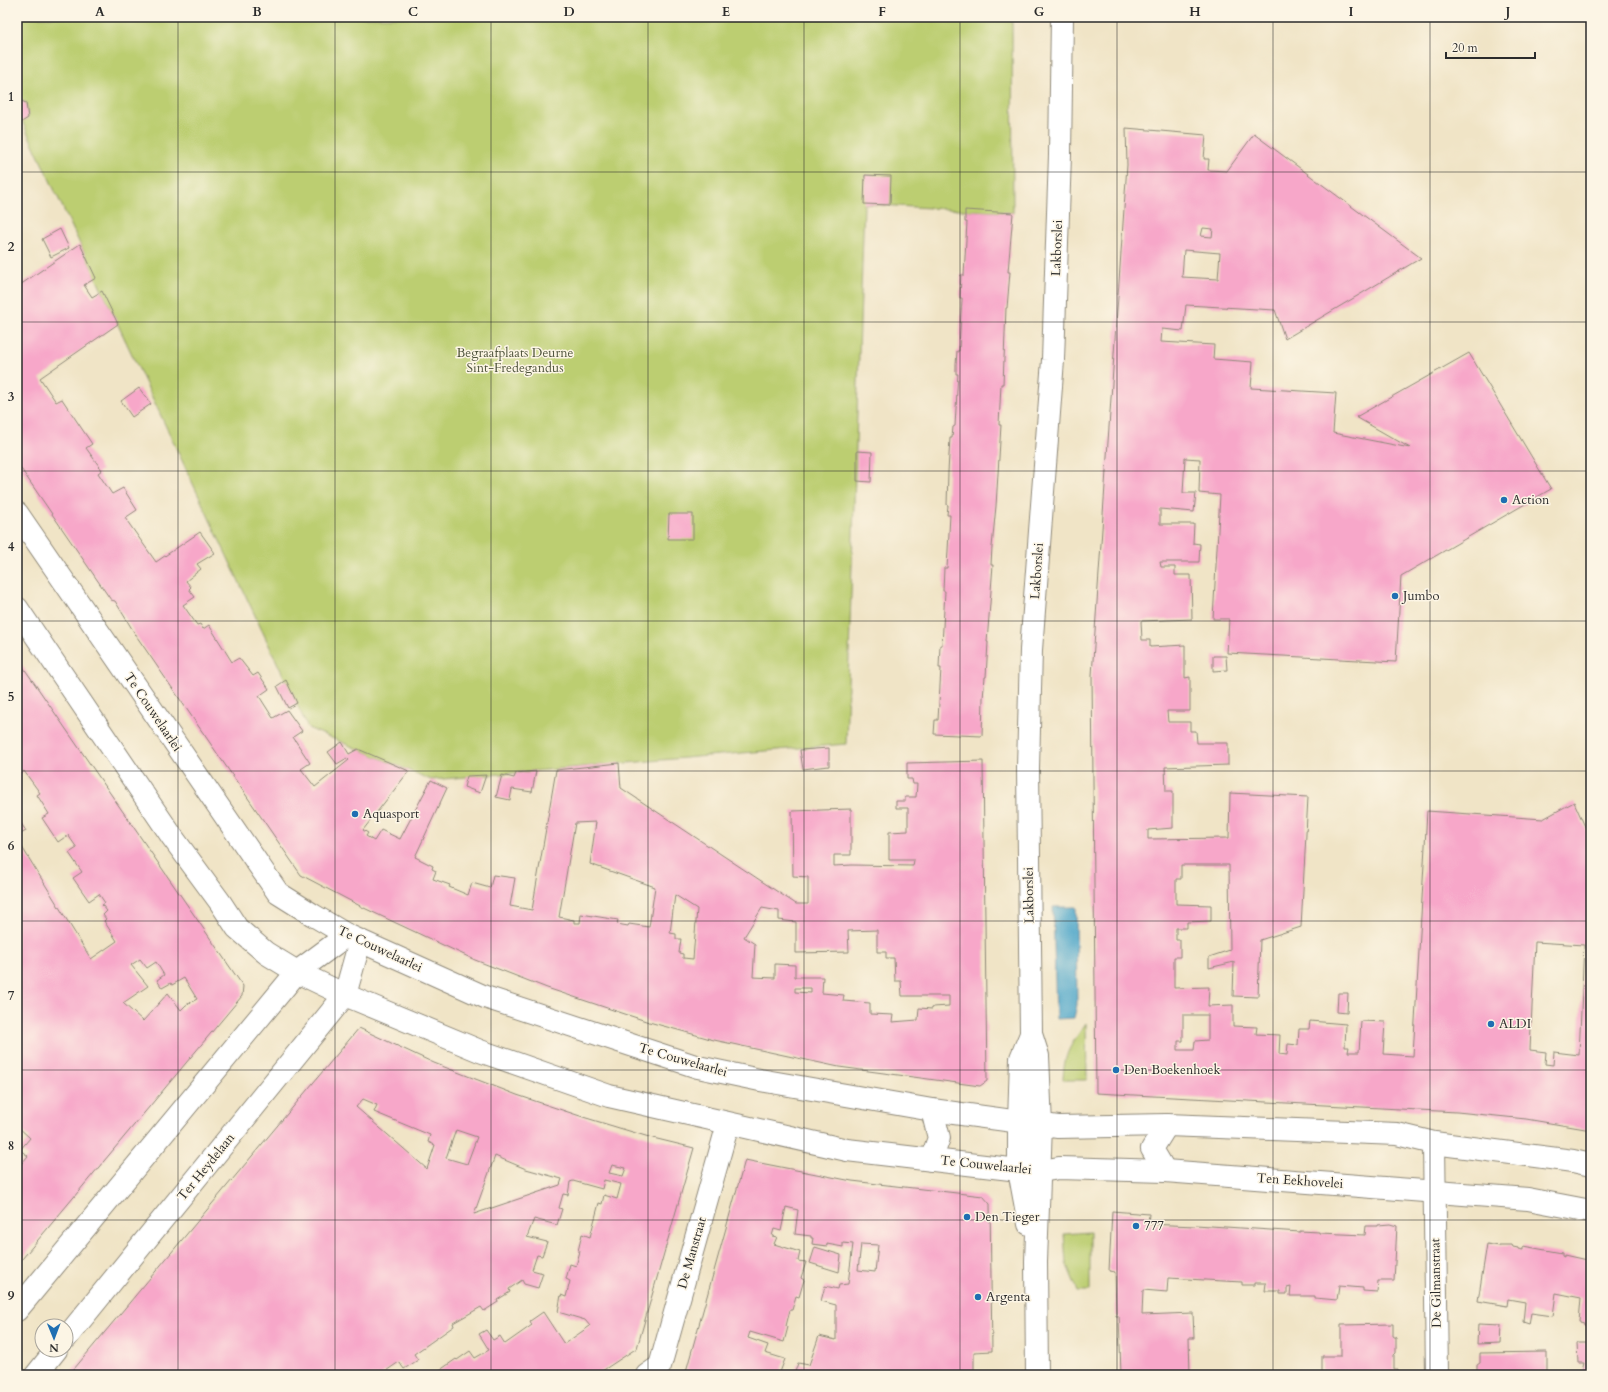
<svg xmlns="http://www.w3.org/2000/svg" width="1608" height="1392" font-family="Cardo,serif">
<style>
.green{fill:#bcce71;stroke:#747c4e}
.water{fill:#4ba5c9;stroke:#3b687a}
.building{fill:#f7a7c9;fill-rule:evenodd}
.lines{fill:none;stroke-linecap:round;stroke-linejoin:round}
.minor-casing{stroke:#8e8878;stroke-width:24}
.minor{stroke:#fff;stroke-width:22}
.grid{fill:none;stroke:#2b2b2b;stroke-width:1;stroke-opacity:0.55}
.poi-dot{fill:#1f6fb2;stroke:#fcf5e5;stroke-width:1.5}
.labels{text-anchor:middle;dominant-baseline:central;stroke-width:3;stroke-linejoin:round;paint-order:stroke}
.street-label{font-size:13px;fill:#2b2b2b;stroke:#fcf5e5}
.park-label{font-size:13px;fill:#4f543c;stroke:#fcf5e5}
.poi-label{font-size:13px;fill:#2b2b2b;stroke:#fcf5e5;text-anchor:start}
.neatline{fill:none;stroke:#2b2b2b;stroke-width:1.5}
.grid-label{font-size:13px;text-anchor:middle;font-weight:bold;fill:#2b2b2b}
</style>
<rect width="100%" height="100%" fill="#fcf5e5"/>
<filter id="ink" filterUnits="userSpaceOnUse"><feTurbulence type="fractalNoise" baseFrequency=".025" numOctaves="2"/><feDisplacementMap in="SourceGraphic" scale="8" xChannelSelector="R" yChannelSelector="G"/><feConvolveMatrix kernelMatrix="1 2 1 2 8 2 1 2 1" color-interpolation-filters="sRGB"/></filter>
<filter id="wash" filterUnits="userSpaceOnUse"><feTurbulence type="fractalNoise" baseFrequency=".012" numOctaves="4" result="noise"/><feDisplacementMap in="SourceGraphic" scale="16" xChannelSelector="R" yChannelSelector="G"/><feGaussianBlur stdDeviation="0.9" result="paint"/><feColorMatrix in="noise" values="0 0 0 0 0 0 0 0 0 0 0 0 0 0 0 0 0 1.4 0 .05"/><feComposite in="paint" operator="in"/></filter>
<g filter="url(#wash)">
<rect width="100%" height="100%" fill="#f0e4c6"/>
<g class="green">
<polygon points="17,17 1012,17 1013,213 864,204 846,744 431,780 308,728 22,121 28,117 26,103 17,98"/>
<path d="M1086,1023l1,57h-24c1,-28 8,-35 23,-57z"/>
<polygon points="1090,1232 1090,1291 1078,1291 1066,1263 1064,1234"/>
</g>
<polygon class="water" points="1053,907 1076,907 1077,1005 1074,1018 1056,1019"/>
<g id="blocks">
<g class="building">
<polygon points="17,99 26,103 28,118 17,125"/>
<path d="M1126,128l80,7 -2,24h5l-1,11 19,1 27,-37 167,124 -136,81 -10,-29 -89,-5 -3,26 -21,-2 -1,13 53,3 -1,14 40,3 -2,26 85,5 -3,40 77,15 -54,-31 113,-64 82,136 -150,87 -5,86 -169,-9 2,-34h-16l7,-124 -21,-2 1,-34 -15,-1 -2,35h13l-2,19 -34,-3v15h34l-1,19 7,1 -1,18h-39l1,5h14v8h16l1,44 -51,2 1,19h8v7l35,-2v33l5,-1v34h-23l1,11h22v9h6l1,12h31v22l-63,2 1,24h7v37l-25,2v9l81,-1 1,-45 78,4 -7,130 -41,13 -2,57 -25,-1 1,-34 -25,6v-11l21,-7 -1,-85h-48v14h-5v25l35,1v16l-24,1v6h-11v12h4v17h-6v31l35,-1 -1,19 25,-1v21l24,1 -1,7 24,1 -1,19 8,1 1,-11 10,1 1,-16h10l1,-8 36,3 -1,23h4l-1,5h11l2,-31 24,1 -2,32 30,2 14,-245 116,8 31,-17 17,38v290l-65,-11 -69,-7 -361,-19 -4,-418 35,-510zM1203,228l10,1 -1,8 -11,-1zM1184,250l36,3 -2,26 -36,-2zM1535,942l49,3 -5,110 -25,-3 -1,13 -8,-1 1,-12 -16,-2zM1183,1015h25v25l-13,1 -1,9h-16v-9h5z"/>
<polygon points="865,175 891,176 890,205 864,204"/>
<polygon points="965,210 1013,213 1008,272 1010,272 1007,308 1006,308 1003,384 1001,384 999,425 1001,425 996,506 992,547 991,565 993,565 987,642 988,642 986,677 985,677 983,698 982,736 934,734 935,720 938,720 941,668 939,668 940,645 942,645 945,591 943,591 944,568 947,568 950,515 947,515 948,505 947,505 948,472 950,438 952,438 953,427 955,426 958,374 956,374 956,364 957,351 959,351 962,298 960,298 961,275 964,275 967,222 965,222"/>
<polygon points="60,229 69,248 51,257 42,239"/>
<path d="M80,244l16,34 -12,7 8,12 10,-6 16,33 -78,54 16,24 6,-3 30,45 -6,4 16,22 -4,3 14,21 11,-6 14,22 -12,8 31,44 44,-30 15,21 -18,11 4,5 -15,12 5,6 -2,2 6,8 -12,8 14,20 3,-1 3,5 6,-4 23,37 7,-4 14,18 5,-3 11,16 -10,7 14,22 14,-8 15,21 -9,6 17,26 -9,6 14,18 34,-27 -2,-2 -10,6 -9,-12 14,-10 7,12 9,-5 51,22 -46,59 5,3 -2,3 8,5 7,-11 19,9 31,-59 16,8 -32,69 18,9 -1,3 4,2 -3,8 17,6 -1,2 19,8 4,-12 18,5 3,-13 22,3 -5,28 22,4 24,-140 63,-7 2,25 175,116h12v-27l-15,-1 -1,-65 59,-2v46h-17v11l18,-1 61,1 1,-6h-25v-28l19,-1v-23h-12v-7h9v-4h11l1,-13h-4l-1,-5h-5v-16l76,-2 4,320 -7,5 -141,-19 -125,-27 -65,-18 -102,-34 -72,-28 -111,-52 -63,-33 -164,-238 -22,-36 -4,-1 -94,-137v-176zM596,822l-6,42 65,23 -6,40 -20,-3 -1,2 -11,-2 1,-4 -37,-6 -1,9h-6v-3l-15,-3 16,-94zM675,895l22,14 -4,50 -10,-1v-4l-4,-1 2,-14h-5v-5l-6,-1zM762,908l17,3v9l17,2v31l53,-1 -1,-21 29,-1v22h9v6h8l1,23h6l1,15h47v10l-16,1 -1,2 -13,-1 -1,12 -26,2 1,-7 -23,-1v-11l-27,-2 1,-6 -22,-2 1,-16h-28v-12l-20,-1v14l-22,-1 2,-33 -11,-7zM795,988h16v5l-16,-1z"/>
<polygon points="139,388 151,404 132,417 121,401"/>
<polygon points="857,451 872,452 871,482 857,481"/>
<polygon points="669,514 693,514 693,539 668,539"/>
<polygon points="1213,656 1226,656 1227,670 1213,671"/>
<path d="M17,658l226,328 -1,10 -225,269v-105l4,4 7,-8 -8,-6 10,-12 -13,-12v-287l74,120 26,-18 -13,-20 2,-2 -3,-4 4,-4 -5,-6 3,-2 -6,-9 -10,7 -16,-23 9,-6 -13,-19 8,-5 -9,-13 -10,7 -16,-24 7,-4 -12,-19 3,-2 -16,-22 -7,5zM140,959l7,9 9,-6 8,13 -7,5 5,8 9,-5 1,2 12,-7 13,21 -11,6 -5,5 -13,-17 -25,28 -20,-18 25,-17 -17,-21z"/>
<polygon points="286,680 297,703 288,708 277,686"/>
<polygon points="829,748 829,766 803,769 800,750"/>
<polygon points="536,771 532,792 512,789 510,800 496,797 502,775 514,778 516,773"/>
<polygon points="486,775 480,793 464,787 467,776"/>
<polygon points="17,817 26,831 17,836"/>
<polygon points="1338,993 1348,993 1347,1013 1337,1012"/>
<path d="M359,1028l75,35 83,32 66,22 66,20 45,11 -57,200 -41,27h-163l23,-16 1,1 13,-9 5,7 14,-8 -10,-16 7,-4 7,10 7,-4 5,8 27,-19 -2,-4 13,-9 21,32 26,-18 -5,-6 -27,-8 3,-17 5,2 4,-16 -4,-2 4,-15 6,2 4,-15h-2l4,-17 8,3 9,-34 3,1 2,-9 13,4 4,-15 -17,-4 -2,9 -29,-8 -3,1 -2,13 -5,-1 -4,14 3,1 -5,16 -23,-6 -7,18 20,5 -5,14 -5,-1 -5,15 11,3 -5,15 -14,-4 -2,-4 -13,9 1,3 -13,8 1,2 -14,9 -3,-4 -28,16 1,3 -40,28 4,6 -14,9 -5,-7 -19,13h-311zM363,1099l14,6 -3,7 56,23 -2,7 7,3 -8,24 -71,-62zM456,1130l21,7 -10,27 -21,-6zM495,1156l31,13 36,10 -2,6 -86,29zM612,1165l14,3 -3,8 -14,-3z"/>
<path d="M745,1160l107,21 131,15 7,8 2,147 -18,1v23h-180l4,-12 11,2 10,-29 17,4v-35l-15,-4 4,-15 13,3 1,-4 9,-1 5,-40 -10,-1v4l-16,-3v2l-15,-2 1,-6h-2v-2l-16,-2 3,-24 -12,-3 -5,24 -7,-2 -2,7 5,1 -3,7 26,8 -2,9 8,1 -5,16 3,2 -5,17 -3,-1 -4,14h-2l-4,16 2,1 -4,15 -34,-10 -2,6 20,7 -3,8 20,6 -6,16 -15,-4 -1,4h-78zM861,1244l17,1 -3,27 -17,-2z"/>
<polygon points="1112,1211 1149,1214 1148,1224 1195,1226 1196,1225 1300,1232 1300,1231 1319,1232 1319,1233 1365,1235 1366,1226 1378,1226 1378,1225 1390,1224 1397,1226 1394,1281 1378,1281 1377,1292 1363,1291 1363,1288 1339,1286 1337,1300 1315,1298 1315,1296 1290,1296 1291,1287 1287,1288 1287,1294 1280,1294 1280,1291 1265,1291 1266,1283 1254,1283 1254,1285 1242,1285 1242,1282 1168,1278 1167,1292 1143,1290 1142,1315 1193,1313 1194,1338 1189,1338 1190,1375 1121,1375 1119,1316 1116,1316 1115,1272 1109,1271"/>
<polygon points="1487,1244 1499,1246 1499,1245 1512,1245 1513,1247 1518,1248 1518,1249 1523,1250 1523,1246 1562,1253 1562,1256 1564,1257 1564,1255 1591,1261 1591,1325 1583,1324 1583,1322 1579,1321 1581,1298 1556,1293 1553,1316 1531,1313 1529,1324 1523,1322 1525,1302 1508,1299 1507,1306 1478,1301"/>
<polygon points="815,1247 841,1255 839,1272 810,1263"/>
<polygon points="1393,1324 1393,1336 1396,1338 1396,1353 1394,1355 1394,1370 1397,1370 1397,1375 1322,1375 1322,1356 1341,1356 1341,1325"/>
<polygon points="1478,1324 1501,1325 1500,1343 1477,1344"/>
<polygon points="1591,1337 1591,1375 1581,1375 1584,1363 1578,1363 1577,1343 1589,1343"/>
<polygon points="1547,1352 1547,1375 1477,1375 1477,1365 1480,1363 1480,1353"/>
</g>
</g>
</g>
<g filter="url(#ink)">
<use href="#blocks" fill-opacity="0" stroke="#8e8878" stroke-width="1"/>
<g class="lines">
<defs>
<g id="minor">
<polyline points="17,513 278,893 313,915 347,935 485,997 698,1067 760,1080 932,1110 1058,1127 1167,1125 1397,1134 1434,1143 1573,1161 1591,1165"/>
<polyline points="17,608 173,838 220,902 237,928 266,953 297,972 345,995 480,1051 609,1096 847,1150 1019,1170 1041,1171 1059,1168 1165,1171 1528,1199 1591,1211"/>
<polyline points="1434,1143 1437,1375"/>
<polyline points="931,1160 939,1138 932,1110"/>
<polyline points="1165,1171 1152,1149 1167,1125"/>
<polyline points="1029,1224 1019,1170 1019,1122 1021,1058 1031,1034"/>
<polyline points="17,1310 297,972 347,935"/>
<polyline points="66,1338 345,995 360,941"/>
<polyline points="36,1375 56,1350"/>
<polyline points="647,1375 660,1366 728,1124"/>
<polyline points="1037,1375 1036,1261 1041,1125 1038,1056 1031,1034 1028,768 1031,650 1053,360 1060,155 1062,17"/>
</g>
</defs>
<use href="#minor" class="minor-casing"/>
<use href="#minor" class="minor"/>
</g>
</g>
<path class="grid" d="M178,17v1358M335,17v1358M491,17v1358M648,17v1358M804,17v1358M960,17v1358M1117,17v1358M1273,17v1358M1430,17v1358M17,172h1574M17,322h1574M17,471h1574M17,621h1574M17,771h1574M17,921h1574M17,1070h1574M17,1220h1574"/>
<g class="poi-dot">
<circle cx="1504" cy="500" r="4"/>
<circle cx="1395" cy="596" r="4"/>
<circle cx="355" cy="814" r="4"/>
<circle cx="1491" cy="1024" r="4"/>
<circle cx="1116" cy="1070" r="4"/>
<circle cx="967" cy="1217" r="4"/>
<circle cx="1136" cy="1226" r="4"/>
<circle cx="978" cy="1297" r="4"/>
</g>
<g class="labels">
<g class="street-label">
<text transform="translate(1057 248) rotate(-88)">Lakborslei</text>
<text transform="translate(1037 571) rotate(-86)">Lakborslei</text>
<text transform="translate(153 712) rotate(56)">Te Couwelaarlei</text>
<text transform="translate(1029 895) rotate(-91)">Lakborslei</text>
<text transform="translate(380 949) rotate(25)">Te Couwelaarlei</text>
<text transform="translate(683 1060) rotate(16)">Te Couwelaarlei</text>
<text transform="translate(986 1165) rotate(6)">Te Couwelaarlei</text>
<text transform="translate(206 1167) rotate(-51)">Ter Heydelaan</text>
<text transform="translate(1300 1181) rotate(4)">Ten Eekhovelei</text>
<text transform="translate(692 1253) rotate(-74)">De Manstraat</text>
<text transform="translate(1436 1283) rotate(-91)">De Gilmanstraat</text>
</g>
<g class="park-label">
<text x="515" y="353">Begraafplaats Deurne<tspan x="515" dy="15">Sint-Fredegandus</tspan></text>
</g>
<g class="poi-label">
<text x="1512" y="500">Action</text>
<text x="1403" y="596">Jumbo</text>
<text x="363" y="814">Aquasport</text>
<text x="1499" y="1024">ALDI</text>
<text x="1124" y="1070">Den Boekenhoek</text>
<text x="975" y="1217">Den Tieger</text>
<text x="1144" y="1226">777</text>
<text x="986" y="1297">Argenta</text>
</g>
</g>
<rect width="1608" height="1392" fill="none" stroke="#fcf5e5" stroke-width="44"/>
<g transform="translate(54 1338) rotate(179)"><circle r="19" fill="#fcf5e5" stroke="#a8a49b"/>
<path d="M0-3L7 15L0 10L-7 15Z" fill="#1f6fb2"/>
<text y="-6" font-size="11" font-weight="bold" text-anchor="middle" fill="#2b2b2b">N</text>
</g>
<path d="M1446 52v6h89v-6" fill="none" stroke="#2b2b2b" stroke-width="2"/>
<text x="1452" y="52" font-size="12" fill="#2b2b2b" stroke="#fcf5e5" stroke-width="3" paint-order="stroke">20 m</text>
<rect x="22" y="22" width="1564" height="1348" class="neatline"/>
<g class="grid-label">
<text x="100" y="16">A</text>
<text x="257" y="16">B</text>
<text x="413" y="16">C</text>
<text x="569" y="16">D</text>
<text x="726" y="16">E</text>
<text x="882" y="16">F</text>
<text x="1039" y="16">G</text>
<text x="1195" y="16">H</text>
<text x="1351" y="16">I</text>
<text x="1508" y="16">J</text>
<text x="11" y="101">1</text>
<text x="11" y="251">2</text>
<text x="11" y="401">3</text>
<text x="11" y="551">4</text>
<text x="11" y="701">5</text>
<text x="11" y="850">6</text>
<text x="11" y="1000">7</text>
<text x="11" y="1150">8</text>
<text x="11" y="1300">9</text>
</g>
</svg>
